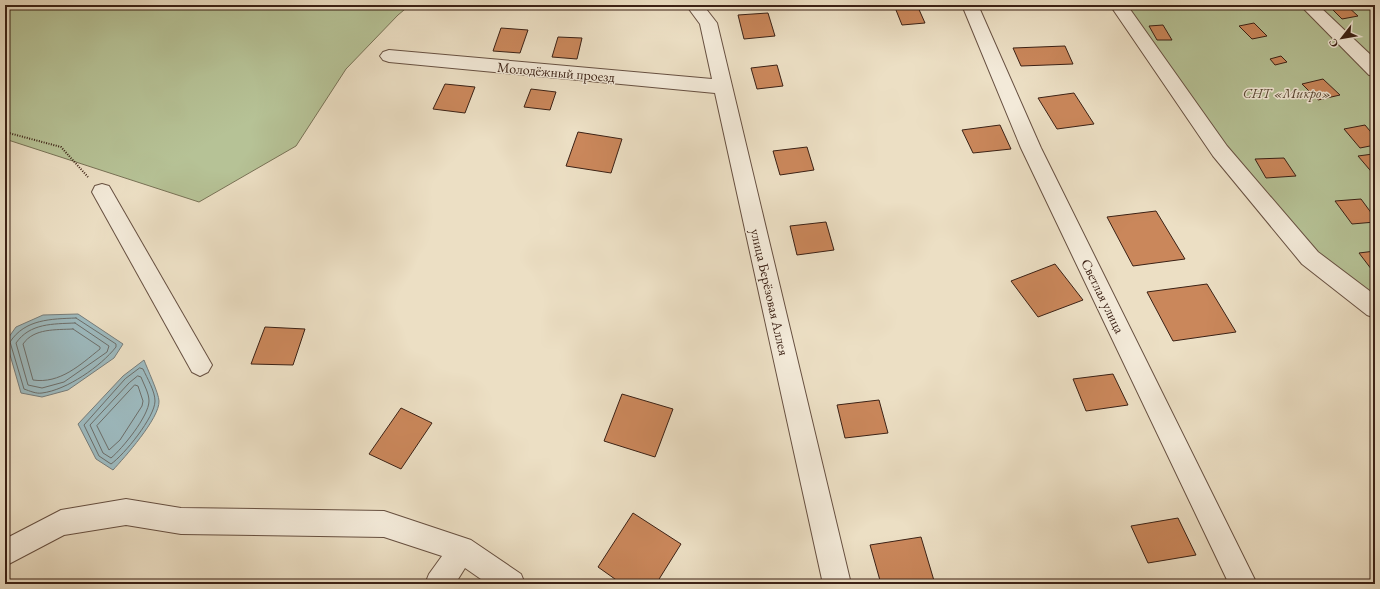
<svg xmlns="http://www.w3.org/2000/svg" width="1380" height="589" font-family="'EB Garamond',serif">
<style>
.green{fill:#b6c296;stroke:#787256}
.water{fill:#9dbabf;stroke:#767d7b}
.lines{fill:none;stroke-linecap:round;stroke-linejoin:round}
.shore{stroke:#6c6e6a;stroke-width:1}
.building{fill:#ca875b;stroke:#3b2115}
.minor-casing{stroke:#675041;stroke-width:2}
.path{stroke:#3b2115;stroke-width:2;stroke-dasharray:1 1.5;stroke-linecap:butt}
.minor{fill:#f3ead9;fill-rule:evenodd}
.labels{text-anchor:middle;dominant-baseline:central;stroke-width:3;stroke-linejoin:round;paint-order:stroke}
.street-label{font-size:14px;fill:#3b2115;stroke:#f3ead9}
.park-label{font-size:14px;font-style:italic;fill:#5a4935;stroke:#f3ead9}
</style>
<rect width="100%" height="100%" fill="#ecdfc4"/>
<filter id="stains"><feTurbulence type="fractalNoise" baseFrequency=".005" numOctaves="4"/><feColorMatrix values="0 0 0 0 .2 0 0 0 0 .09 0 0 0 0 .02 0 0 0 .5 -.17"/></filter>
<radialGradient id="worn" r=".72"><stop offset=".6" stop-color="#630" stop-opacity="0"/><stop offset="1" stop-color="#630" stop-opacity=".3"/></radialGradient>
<g class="green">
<polygon points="5,5 410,5 398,15 346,69 296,146 199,202 5,139"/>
<polygon points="1118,5 1375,5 1375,308 1310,258"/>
</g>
<g class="water">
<polygon points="78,314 123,344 114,358 68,390 42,397 21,393 6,341 16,327 43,315"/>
<path d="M144,360c3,8 15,34 15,41 1,17 -35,57 -46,69l-17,-11 -18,-35 45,-48z"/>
</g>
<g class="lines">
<g class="shore">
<path d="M76,318l40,26v3c-15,19 -49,43 -74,46 -6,1 -12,-2 -18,-4l-14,-47c15,-23 41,-23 66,-24z"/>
<path d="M75,323l34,23 -2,6 -43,30 -22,6 -14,-3 -12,-42c14,-20 37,-19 59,-20z"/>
<path d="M73,329l27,18v2c-20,16 -40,35 -67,31l-10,-36c11,-16 33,-14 50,-15z"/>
<path d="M140,368l3,1c4,9 12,22 12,32 0,16 -31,54 -44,63l-12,-8 -15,-31 41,-46z"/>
<path d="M138,376l3,1c3,8 8,16 8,24 0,15 -27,48 -38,57l-8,-5 -13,-28 39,-42z"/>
<polygon points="135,385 138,386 143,401 142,406 120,440 109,450 97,426"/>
</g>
</g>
<g class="building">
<polygon points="894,5 917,5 925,23 902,25"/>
<polygon points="1334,5 1346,5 1358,16 1342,19 1329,6"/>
<polygon points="768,13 775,36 744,39 738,15"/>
<polygon points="1254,23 1267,36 1252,39 1239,26"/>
<polygon points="1163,25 1172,40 1157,40 1149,26"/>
<polygon points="501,28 528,30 520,53 493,51"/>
<polygon points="558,37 582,38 577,59 552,57"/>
<polygon points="1065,46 1073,64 1021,66 1013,48"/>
<polygon points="1281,56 1287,62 1275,65 1270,59"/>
<polygon points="777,65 783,86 757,89 751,68"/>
<polygon points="1323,79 1340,95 1318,100 1302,84"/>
<polygon points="445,84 475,87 465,113 433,109"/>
<polygon points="531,89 556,92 550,110 524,107"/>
<polygon points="1074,93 1094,124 1057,129 1038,98"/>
<polygon points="1000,125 1011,149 973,153 962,130"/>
<polygon points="1365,125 1375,137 1375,145 1360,148 1344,129"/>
<polygon points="578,132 622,139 611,173 566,166"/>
<polygon points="807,147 814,170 780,175 773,151"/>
<polygon points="1373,154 1375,156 1375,176 1358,156"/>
<polygon points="1284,158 1296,176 1266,178 1255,159"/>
<polygon points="1361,199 1375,218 1375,222 1352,224 1335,201"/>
<polygon points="1156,211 1185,259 1133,266 1107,217"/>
<polygon points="826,222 834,250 797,255 790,226"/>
<polygon points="1375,251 1375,274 1359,253"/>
<polygon points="1055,264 1083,300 1038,317 1011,281"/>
<polygon points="1207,284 1236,332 1173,341 1147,292"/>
<polygon points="265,327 305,329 293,365 251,364"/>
<polygon points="1113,374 1128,405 1086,411 1073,379"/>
<polygon points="622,394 673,409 655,457 604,441"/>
<polygon points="879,400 888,433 845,438 837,405"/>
<polygon points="401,408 432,423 401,469 369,454"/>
<polygon points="633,513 681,544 656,584 622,584 598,567"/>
<polygon points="1178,518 1196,555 1148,563 1131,526"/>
<polygon points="921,537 935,584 881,584 870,545"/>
</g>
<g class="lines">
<defs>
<g id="minor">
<polygon points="686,5 703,5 717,23 851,584 823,584 715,93 389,62 383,60 380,56 383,52 389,50 712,79 700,24"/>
<polygon points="962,5 978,5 1041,148 1257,584 1229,584 1021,148"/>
<polygon points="1110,5 1127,5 1227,146 1318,252 1375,295 1375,318 1367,315 1302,264 1213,156"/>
<polygon points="1300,5 1318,5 1375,59 1375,76 1369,75"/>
<polygon points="102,184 109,186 208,358 212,365 208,372 200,376 192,372 92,192 95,186"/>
<polygon points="126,499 181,508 384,511 471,540 521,574 525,584 488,584 465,568 455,584 425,584 429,574 442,556 384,537 181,534 126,525 64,535 5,566 5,539 61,510"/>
</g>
</defs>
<use href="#minor" class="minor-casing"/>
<polyline class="path" points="5,132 61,147 88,177"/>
<use href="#minor" class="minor"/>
</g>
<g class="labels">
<g class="street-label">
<text transform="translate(556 72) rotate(5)">Молодёжный проезд</text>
<text transform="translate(770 292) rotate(77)">улица Берёзовая Аллея</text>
<text transform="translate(1103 296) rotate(64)">Светлая улица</text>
</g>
<g class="park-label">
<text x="1287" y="93">СНТ «Микро»</text>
</g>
</g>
<rect width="1380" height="589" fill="none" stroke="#ecdfc4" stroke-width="20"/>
<rect x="6" y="6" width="1368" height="577" fill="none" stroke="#3b2115" stroke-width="2"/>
<rect x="10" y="10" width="1360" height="569" fill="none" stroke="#3b2115"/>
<g transform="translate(1342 38) rotate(239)" stroke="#f3ead9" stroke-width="3" paint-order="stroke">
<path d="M0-3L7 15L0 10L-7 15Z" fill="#3b2115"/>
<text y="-6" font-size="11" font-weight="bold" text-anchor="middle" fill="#3b2115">С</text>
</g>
<rect width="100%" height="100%" filter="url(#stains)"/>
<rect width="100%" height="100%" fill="url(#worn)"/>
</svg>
